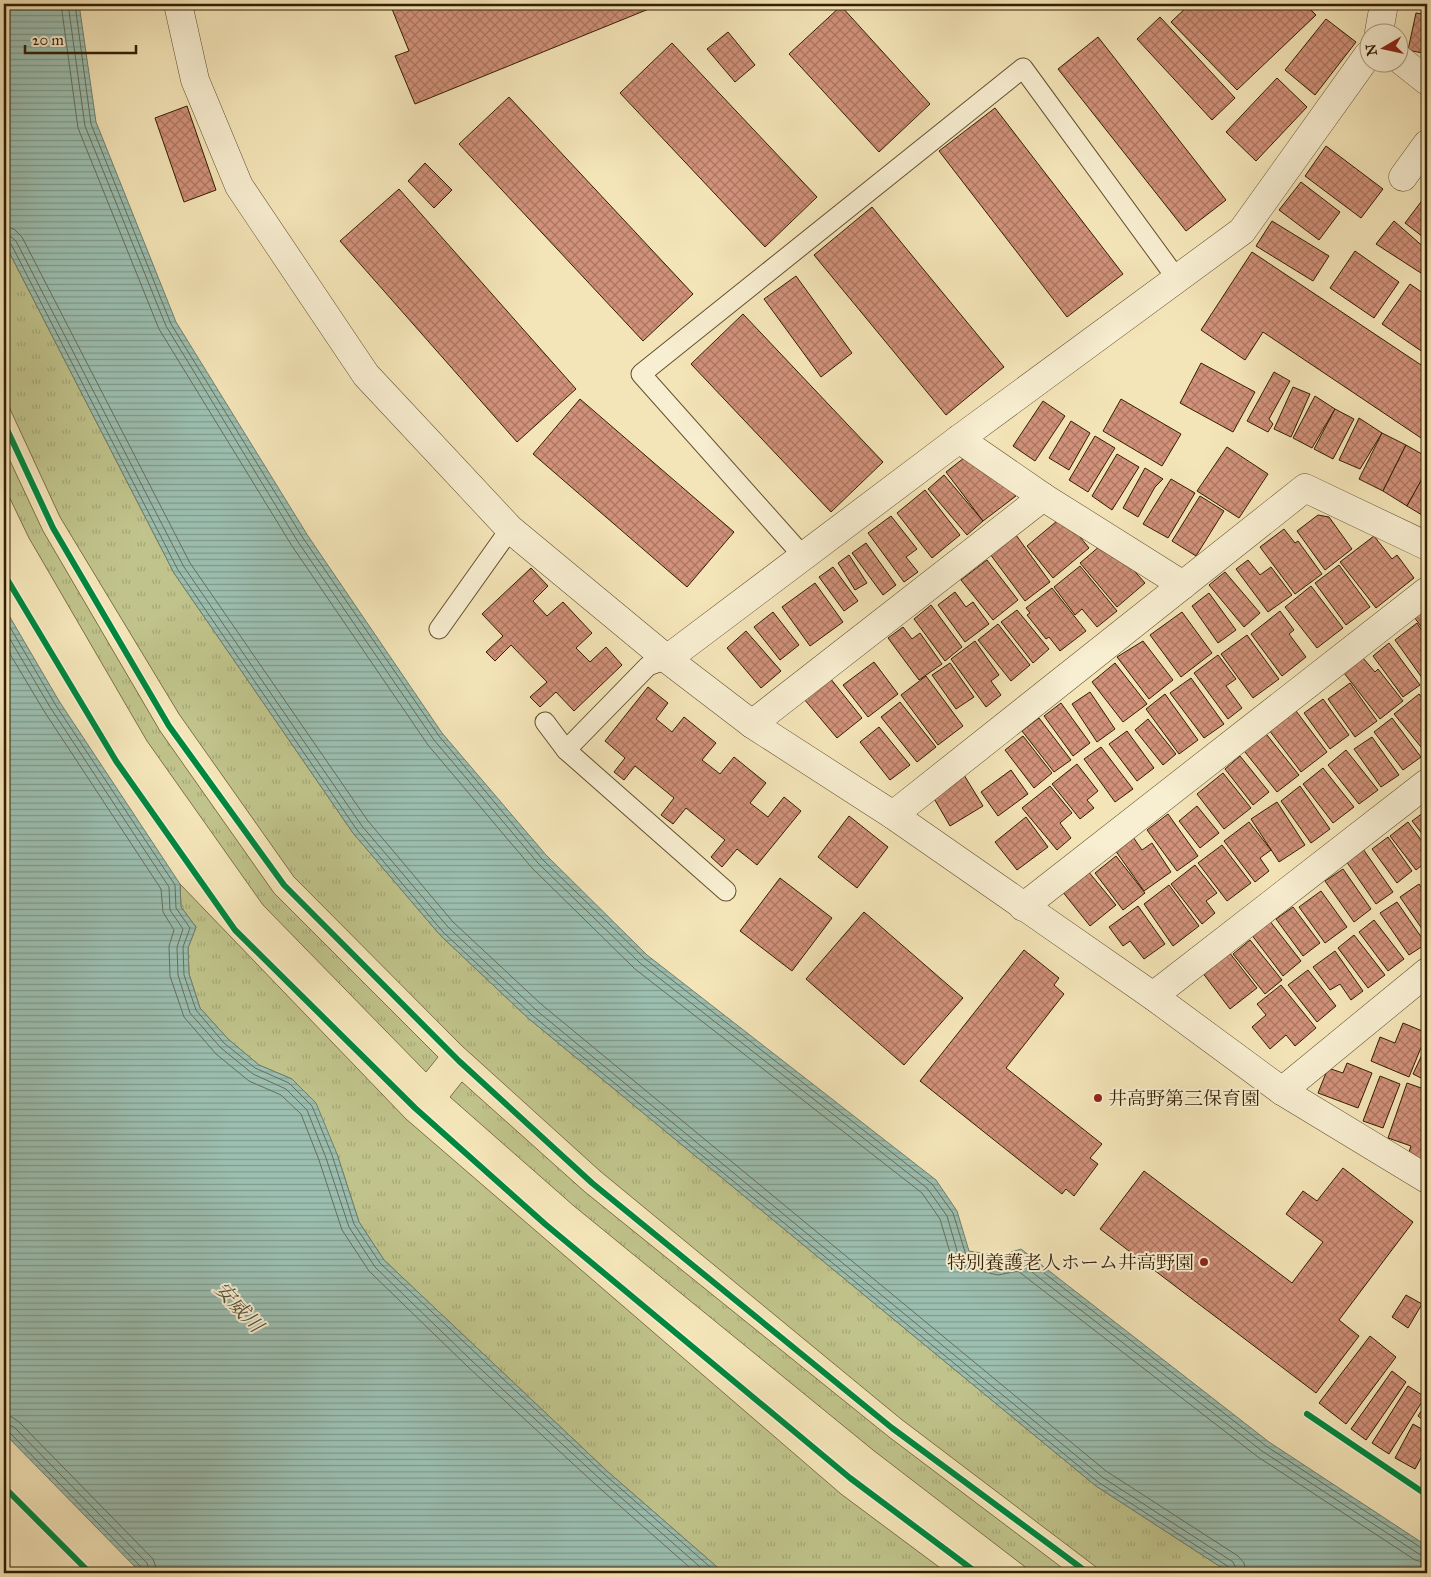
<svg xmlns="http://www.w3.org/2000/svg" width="1431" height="1577" font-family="'IM FELL Great Primer','Noto Serif JP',serif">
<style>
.grass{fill:url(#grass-tufts);stroke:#7a7146}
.water{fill:url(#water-rules);stroke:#727f6b}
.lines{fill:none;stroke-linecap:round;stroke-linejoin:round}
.shore{stroke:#686f59;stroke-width:1}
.building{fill:url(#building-cross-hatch);stroke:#331f01}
.service-casing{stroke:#63502f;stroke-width:21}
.minor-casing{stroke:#63502f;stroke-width:29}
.service{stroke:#f8eed1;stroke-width:19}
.minor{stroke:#f8eed1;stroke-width:28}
.cycleway-casing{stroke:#f8eed1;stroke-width:9}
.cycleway{stroke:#00873e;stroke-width:6}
.poi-dot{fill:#8f2418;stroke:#f8eed1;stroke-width:2}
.labels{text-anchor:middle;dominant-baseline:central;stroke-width:4;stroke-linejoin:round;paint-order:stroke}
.poi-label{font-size:19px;fill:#331f01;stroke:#f8eed1;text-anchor:start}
.water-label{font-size:20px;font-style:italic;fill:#524f36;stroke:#f8eed1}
</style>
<defs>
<pattern id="grass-tufts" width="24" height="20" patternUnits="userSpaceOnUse" patternTransform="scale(1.25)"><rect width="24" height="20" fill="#c0c38b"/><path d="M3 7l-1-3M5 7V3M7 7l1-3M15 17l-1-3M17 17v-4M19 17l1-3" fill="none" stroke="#a5a776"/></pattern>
<pattern id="water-rules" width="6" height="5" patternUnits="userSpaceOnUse" patternTransform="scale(1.25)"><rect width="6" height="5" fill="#9cbfb1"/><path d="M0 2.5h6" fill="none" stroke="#809b8e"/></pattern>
<pattern id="building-cross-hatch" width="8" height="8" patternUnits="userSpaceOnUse" patternTransform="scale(1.25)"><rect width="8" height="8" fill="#d1917a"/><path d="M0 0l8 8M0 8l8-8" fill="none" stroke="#aa7662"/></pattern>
</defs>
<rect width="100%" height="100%" fill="#f4e5b8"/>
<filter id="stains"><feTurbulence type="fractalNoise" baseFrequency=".004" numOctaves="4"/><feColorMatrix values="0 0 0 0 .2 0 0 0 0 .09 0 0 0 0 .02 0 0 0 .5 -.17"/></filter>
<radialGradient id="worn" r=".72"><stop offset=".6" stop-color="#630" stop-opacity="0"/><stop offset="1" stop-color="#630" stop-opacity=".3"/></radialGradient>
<g class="grass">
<polygon points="4,242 174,573 353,833 440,935 528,1018 1096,1486 1230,1573 1104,1573 901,1419 600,1171 461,1045 294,877 179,714 60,517 4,396"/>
<polygon points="4,448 43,531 160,731 274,893 438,1057 426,1072 263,905 147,741 29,538 4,486"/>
<polygon points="180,884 406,1119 841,1494 947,1573 724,1573 607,1471 384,1260 359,1222 337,1154 292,1079 259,1065 228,1039 200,1008 189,974 188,948 196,927 181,907"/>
<polygon points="462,1082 585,1192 889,1437 1069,1573 1033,1573 873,1450 574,1206 450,1097"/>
</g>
<g class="water">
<polygon points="4,4 79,4 96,122 176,322 308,536 442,733 546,855 647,955 936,1180 957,1211 969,1251 999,1256 1021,1249 1269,1442 1427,1546 1427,1573 1230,1573 1096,1486 528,1018 440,935 353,833 174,573 4,242"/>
<polygon points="4,607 59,701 180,884 181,907 196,927 188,948 189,974 200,1008 228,1039 259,1065 292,1079 316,1103 337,1154 359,1222 384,1260 607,1471 724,1573 141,1573 4,1433"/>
</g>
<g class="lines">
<g class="shore">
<polyline points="61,4 78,128 159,329 292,546 428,745 532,868 635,969 922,1193 940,1219 951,1256 958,1266 998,1275 1018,1271 1258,1457 1415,1560 1427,1563"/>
<polyline points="68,4 85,126 166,326 298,542 434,740 538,863 640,963 927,1188 947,1216 958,1254 963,1260 998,1267 1019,1262 1262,1451 1419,1554 1427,1556"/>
<polyline points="75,4 91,124 171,324 303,538 439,736 542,859 644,958 932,1184 953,1213 966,1255 998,1261 1021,1255 1266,1446 1423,1549 1427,1550"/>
<polyline points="4,227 14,229 22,237 190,563 368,821 453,922 541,1004 1106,1471 1238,1556 1244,1563 1246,1573"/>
<polyline points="4,234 10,236 16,241 184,567 362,826 448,927 536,1010 1102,1477 1233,1562 1238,1573"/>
<polyline points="4,241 11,244 178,570 357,830 443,932 532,1015 1098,1482 1229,1567 1232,1573"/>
<polyline points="4,617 55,704 175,885 176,908 190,928 183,947 184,975 196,1010 224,1043 255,1068 289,1083 312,1106 332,1155 354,1224 380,1263 604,1474 717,1573"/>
<polyline points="4,629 50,707 169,887 170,910 183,929 177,947 178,975 190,1013 221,1048 253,1074 286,1089 307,1110 326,1158 349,1227 375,1267 472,1361 600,1479 707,1573"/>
<polyline points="4,644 44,711 161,889 163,912 174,930 169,946 170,976 184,1017 216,1054 249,1081 281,1095 301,1114 319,1160 342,1230 369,1271 467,1366 595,1484 696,1573"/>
<polyline points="4,1416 12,1417 19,1422 153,1559 158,1573"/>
<polyline points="4,1423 14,1427 147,1563 150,1573"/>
<polyline points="4,1430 9,1432 142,1568 144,1573"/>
</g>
</g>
<g class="building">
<polygon points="390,4 661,4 415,104 395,56 409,51"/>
<polygon points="1190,4 1213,4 1215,6 1218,4 1305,4 1316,15 1237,90 1171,22"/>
<polygon points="841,6 930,104 879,152 789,54"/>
<polygon points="1416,13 1427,15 1427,54 1408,50"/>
<polygon points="1160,17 1235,98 1212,120 1137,39"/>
<polygon points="1326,19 1356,42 1315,95 1285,70"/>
<polygon points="728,32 755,65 735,82 707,49"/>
<polygon points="1098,37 1226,200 1186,231 1058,69"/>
<polygon points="672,43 817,197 765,247 620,93"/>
<polygon points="1277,78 1307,107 1256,161 1226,132"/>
<polygon points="509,97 693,294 643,341 459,144"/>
<polygon points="187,106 216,190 184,202 155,118"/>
<polygon points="995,108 1123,274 1067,317 939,151"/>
<polygon points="1326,146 1383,189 1361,218 1305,176"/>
<polygon points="425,163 452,190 434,208 408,181"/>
<polygon points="1301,182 1340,212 1319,240 1279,210"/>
<polygon points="399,189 576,389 517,442 340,241"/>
<polygon points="1427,194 1427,240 1405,223"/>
<polygon points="872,207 1004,367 946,415 814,255"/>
<polygon points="1272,221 1329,256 1313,281 1256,246"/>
<polygon points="1394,221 1427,250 1427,277 1376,244"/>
<polygon points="1355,251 1399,282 1374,318 1330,288"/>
<polygon points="1252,252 1427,369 1427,442 1263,332 1245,360 1201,330"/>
<polygon points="796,276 852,353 821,377 764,299"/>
<polygon points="1410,284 1427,296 1427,355 1382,324"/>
<polygon points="743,314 883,462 831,512 691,364"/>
<polygon points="1201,363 1255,392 1233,432 1180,403"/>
<polygon points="1274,372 1290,381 1269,419 1273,424 1268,432 1247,421"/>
<polygon points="1293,387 1310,394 1291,437 1274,429"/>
<polygon points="1315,396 1335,409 1312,448 1293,438"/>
<polygon points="580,399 734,532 687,587 533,454"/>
<polygon points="1121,399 1181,434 1162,466 1103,431"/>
<polygon points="1043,401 1065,416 1035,461 1013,446"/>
<polygon points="1335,409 1354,419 1333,459 1314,449"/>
<polygon points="1359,418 1382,433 1360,469 1339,460"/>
<polygon points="1071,421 1090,433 1069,470 1049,458"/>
<polygon points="1382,433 1406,445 1383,491 1359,479"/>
<polygon points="1095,436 1115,448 1088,492 1069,480"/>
<polygon points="1406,445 1427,457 1427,470 1407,506 1383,491"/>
<polygon points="1227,447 1268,474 1239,518 1197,491"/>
<polygon points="973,451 993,465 1016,496 983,521 946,472"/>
<polygon points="1117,454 1139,467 1112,510 1092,496"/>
<polygon points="1145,468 1163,479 1155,487 1138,517 1123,508"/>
<polygon points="1427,470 1427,518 1407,506"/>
<polygon points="944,475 983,521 967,535 928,489"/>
<polygon points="1171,479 1195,493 1168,538 1143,524"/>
<polygon points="925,490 960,535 932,558 897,513"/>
<polygon points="1200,496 1224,511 1196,556 1172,541"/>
<polygon points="1318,515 1329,517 1352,549 1325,570 1297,531"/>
<polygon points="891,516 917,549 906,557 918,572 904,582 868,533"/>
<polygon points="1063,516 1089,548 1053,578 1027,546"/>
<polygon points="1284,529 1295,543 1298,541 1322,574 1295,594 1260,547"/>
<polygon points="1016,535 1050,582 1025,601 990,554"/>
<polygon points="1374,536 1392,559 1397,555 1414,578 1376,608 1340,562"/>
<polygon points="1107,540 1145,583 1117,607 1080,563"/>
<polygon points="866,543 896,585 883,595 852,553"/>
<polygon points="849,555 867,583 855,590 838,563"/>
<polygon points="987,560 1018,600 993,620 961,580"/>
<polygon points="1248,560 1260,575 1271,567 1292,595 1268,612 1236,569"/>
<polygon points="1339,565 1370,607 1346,625 1315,583"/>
<polygon points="1080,566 1117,611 1097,627 1082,609 1075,615 1054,587"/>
<polygon points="833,567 858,601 844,611 819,577"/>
<polygon points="531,568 548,586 533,601 547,616 563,602 592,633 576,648 590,662 606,647 622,665 574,711 556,692 540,707 530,697 547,682 511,645 495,661 486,652 503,636 482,614"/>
<polygon points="1225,572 1260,613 1244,627 1209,585"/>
<polygon points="815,583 843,622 810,646 782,607"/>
<polygon points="1311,586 1343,628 1317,648 1285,607"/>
<polygon points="1052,588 1086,631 1060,651 1049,637 1046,639 1027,615 1030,613 1026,608"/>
<polygon points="955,592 966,607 973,602 989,624 965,642 938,605"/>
<polygon points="1209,593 1236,630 1218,643 1192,606"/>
<polygon points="931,605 962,647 945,661 914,619"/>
<polygon points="1427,608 1427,634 1414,617"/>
<polygon points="1017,610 1049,649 1033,663 1001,622"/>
<polygon points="1280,611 1294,630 1289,634 1306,657 1282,676 1251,634"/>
<polygon points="773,612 799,645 780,660 754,627"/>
<polygon points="1182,612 1212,653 1181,677 1150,635"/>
<polygon points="1417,623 1427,638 1427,680 1425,682 1395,640"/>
<polygon points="998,624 1030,665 1011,681 978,640"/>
<polygon points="903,627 912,639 920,633 942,664 919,680 888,638"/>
<polygon points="746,631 781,671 761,688 727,648"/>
<polygon points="1247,635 1279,679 1253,698 1221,654"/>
<polygon points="975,641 999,675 991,681 1001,695 986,707 951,659"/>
<polygon points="1143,641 1173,680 1149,699 1117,657"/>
<polygon points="1389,643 1420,685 1403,697 1373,656"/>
<polygon points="1218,655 1236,679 1226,686 1242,708 1228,719 1194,673"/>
<polygon points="1363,658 1375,672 1378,669 1403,701 1380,719 1344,673"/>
<polygon points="874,662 898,694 868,717 843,685"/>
<polygon points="950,663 974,697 956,709 932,675"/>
<polygon points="1115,663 1147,704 1123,722 1092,682"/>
<polygon points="926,676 963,726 938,745 901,695"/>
<polygon points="830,678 862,718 837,738 804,699"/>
<polygon points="1191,678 1224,724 1204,738 1170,693"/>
<polygon points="1350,683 1377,721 1355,737 1328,699"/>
<polygon points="648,687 668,703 656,719 672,732 684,717 716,743 702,760 720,774 734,757 766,783 750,803 768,817 784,797 801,811 757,865 737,849 722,867 711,857 725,840 686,808 673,824 661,815 674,798 635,766 624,780 614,772 625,758 605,741"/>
<polygon points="1090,692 1115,729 1097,742 1072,704"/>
<polygon points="1165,694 1198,740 1179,754 1146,709"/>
<polygon points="1419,694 1427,705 1427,713 1424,715 1427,720 1427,741 1421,747 1394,714"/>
<polygon points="1323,699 1349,735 1330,749 1304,713"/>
<polygon points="900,702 936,747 917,762 881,717"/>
<polygon points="1061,703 1090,743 1073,756 1044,716"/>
<polygon points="1296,711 1327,752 1301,772 1269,730"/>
<polygon points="1039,718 1071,760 1054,772 1022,731"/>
<polygon points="1392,718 1421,757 1403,770 1374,732"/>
<polygon points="1148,719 1176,754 1163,765 1135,730"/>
<polygon points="879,727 910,765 890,780 860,742"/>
<polygon points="1263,730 1299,775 1277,792 1241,747"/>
<polygon points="1127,731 1154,768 1137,781 1109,744"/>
<polygon points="1023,736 1052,773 1034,788 1005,750"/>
<polygon points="1372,737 1399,775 1381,787 1354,749"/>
<polygon points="1101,747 1133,789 1115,802 1084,759"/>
<polygon points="1346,750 1378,790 1359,804 1328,765"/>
<polygon points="1240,756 1269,792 1253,805 1225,769"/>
<polygon points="1077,764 1098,791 1087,800 1094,808 1080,819 1052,784"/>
<polygon points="1323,768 1354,807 1333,823 1303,784"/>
<polygon points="1011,770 1028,794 998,816 981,792"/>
<polygon points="1223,773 1251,808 1224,829 1197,794"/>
<polygon points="964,775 983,806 950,826 932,795"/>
<polygon points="1050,786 1072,813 1060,823 1071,838 1057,850 1022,808"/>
<polygon points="1300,786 1330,829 1311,843 1281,801"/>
<polygon points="1277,802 1305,845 1279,862 1251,819"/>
<polygon points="1197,806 1219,833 1200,848 1179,821"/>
<polygon points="1427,810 1427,840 1412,821"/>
<polygon points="1168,814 1198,856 1177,871 1147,830"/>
<polygon points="849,816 888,847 857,888 818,857"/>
<polygon points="1026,817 1048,847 1017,870 995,842"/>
<polygon points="1249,822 1271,850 1260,858 1269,871 1255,882 1224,841"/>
<polygon points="1408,822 1427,848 1427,861 1416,870 1390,836"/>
<polygon points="1133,837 1142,850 1152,843 1171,872 1144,891 1115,850"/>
<polygon points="1388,837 1412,871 1397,883 1372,849"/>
<polygon points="1222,845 1251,883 1227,901 1198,863"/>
<polygon points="1363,849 1393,892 1376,904 1346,861"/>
<polygon points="1116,856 1145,893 1123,910 1095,873"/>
<polygon points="1195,865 1217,893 1206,901 1215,913 1202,924 1171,884"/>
<polygon points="1343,869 1371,909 1354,922 1325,881"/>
<polygon points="1087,870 1116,905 1090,926 1062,891"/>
<polygon points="780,878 832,918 792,971 740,931"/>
<polygon points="1419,884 1427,896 1427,936 1400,897"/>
<polygon points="1169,885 1199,926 1173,946 1144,904"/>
<polygon points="1321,891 1347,927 1325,943 1299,907"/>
<polygon points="1397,902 1426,944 1409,955 1380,913"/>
<polygon points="1138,906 1165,944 1144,959 1130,941 1123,946 1109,927"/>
<polygon points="1293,907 1320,943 1303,956 1276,919"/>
<polygon points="864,912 963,998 904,1065 806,979"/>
<polygon points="1269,920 1301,961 1283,976 1251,934"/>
<polygon points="1374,920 1404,959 1388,971 1359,932"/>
<polygon points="1354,935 1385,975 1368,988 1338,948"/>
<polygon points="1250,940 1282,980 1265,994 1233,954"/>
<polygon points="1024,950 1059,978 1054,985 1064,994 1006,1068 1102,1144 1090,1158 1098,1164 1074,1196 1066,1189 1062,1194 920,1081"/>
<polygon points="1335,951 1363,991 1351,1000 1340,984 1330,990 1313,967"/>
<polygon points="1229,952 1257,988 1230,1009 1202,972"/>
<polygon points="1308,970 1336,1006 1317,1022 1288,985"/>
<polygon points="1281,985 1316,1028 1295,1046 1286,1035 1270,1049 1252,1027 1266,1015 1257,1004"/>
<polygon points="1403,1023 1427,1033 1409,1077 1371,1061 1380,1037 1395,1043"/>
<polygon points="1427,1044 1427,1081 1413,1074"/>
<polygon points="1347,1063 1372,1073 1358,1108 1318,1093 1328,1068 1343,1073"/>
<polygon points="1380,1076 1400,1084 1383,1128 1363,1121"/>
<polygon points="1407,1083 1427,1090 1427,1165 1407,1158 1411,1146 1388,1138"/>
<polygon points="1343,1168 1413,1222 1339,1320 1359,1336 1316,1393 1100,1229 1144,1171 1292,1283 1323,1242 1286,1214 1303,1191 1317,1201"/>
<polygon points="1406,1295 1422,1304 1408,1328 1392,1317"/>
<polygon points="1370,1336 1396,1357 1346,1424 1319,1403"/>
<polygon points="1392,1371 1406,1382 1366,1440 1351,1429"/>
<polygon points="1408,1386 1425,1397 1389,1454 1372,1443"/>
<polygon points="1427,1402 1427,1423 1418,1416"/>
<polygon points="1413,1424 1427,1432 1427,1447 1415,1469 1395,1458"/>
</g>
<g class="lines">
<defs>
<g id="service">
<polyline points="803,556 641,374 1023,68 1177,279"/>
<polyline points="439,629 510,529"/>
<polyline points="545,722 566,750 726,891"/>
<polyline points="566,750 648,666 667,659"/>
</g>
<g id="minor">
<polyline points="178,4 195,80 239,186 366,375 510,529 667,659 752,724 893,815 1153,996 1282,1091 1427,1179"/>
<polyline points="1379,32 1384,4"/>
<polyline points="1398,58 1427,81"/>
<polyline points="1403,177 1427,144"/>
<polyline points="959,439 1043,497 1183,585"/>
<polyline points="667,659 959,439 1242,231 1368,55"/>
<polyline points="752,724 1043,497"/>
<polyline points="893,815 1305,488 1427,546"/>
<polyline points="1023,907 1427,591"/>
<polyline points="1153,996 1427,783"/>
<polyline points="1282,1091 1427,972"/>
</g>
</defs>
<use href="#service" class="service-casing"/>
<use href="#minor" class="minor-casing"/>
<use href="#service" class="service"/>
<use href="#minor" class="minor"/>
<defs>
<g id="cycleway">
<polyline points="4,423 53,528 169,726 284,885 459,1061 592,1183 892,1428 1088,1573"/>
<polyline points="4,574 116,761 235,930 415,1108 545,1224 850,1478 977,1573"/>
<polyline points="1307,1414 1427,1495"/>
<polyline points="4,1487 90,1573"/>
</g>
</defs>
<use href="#cycleway" class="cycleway-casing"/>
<use href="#cycleway" class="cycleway"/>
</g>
<g class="poi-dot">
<circle cx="1098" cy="1098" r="5"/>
<circle cx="1204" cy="1262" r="5"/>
</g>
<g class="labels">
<g class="poi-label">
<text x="1108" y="1098">井高野第三保育園</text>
<text x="1194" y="1262" text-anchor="end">特別養護老人ホーム井高野園</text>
</g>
<g class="water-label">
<text transform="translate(239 1307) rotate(47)">安威川</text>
</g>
</g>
<rect width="1431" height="1577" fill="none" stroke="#f4e5b8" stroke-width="20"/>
<rect x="5" y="5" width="1421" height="1567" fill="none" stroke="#331f01" stroke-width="2.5"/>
<rect x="10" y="10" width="1411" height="1557" fill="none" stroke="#331f01"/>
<g transform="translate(1384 48) rotate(261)"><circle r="24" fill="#f8eed1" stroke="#a99b7e"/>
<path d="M0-4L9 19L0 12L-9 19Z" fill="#8f2418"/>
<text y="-8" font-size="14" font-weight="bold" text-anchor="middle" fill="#331f01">N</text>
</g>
<path d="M25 45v8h111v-8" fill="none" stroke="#331f01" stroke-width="2.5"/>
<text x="32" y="45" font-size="15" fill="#331f01" stroke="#f8eed1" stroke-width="4" paint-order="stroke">20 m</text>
<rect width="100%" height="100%" filter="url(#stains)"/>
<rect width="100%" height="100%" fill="url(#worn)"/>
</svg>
